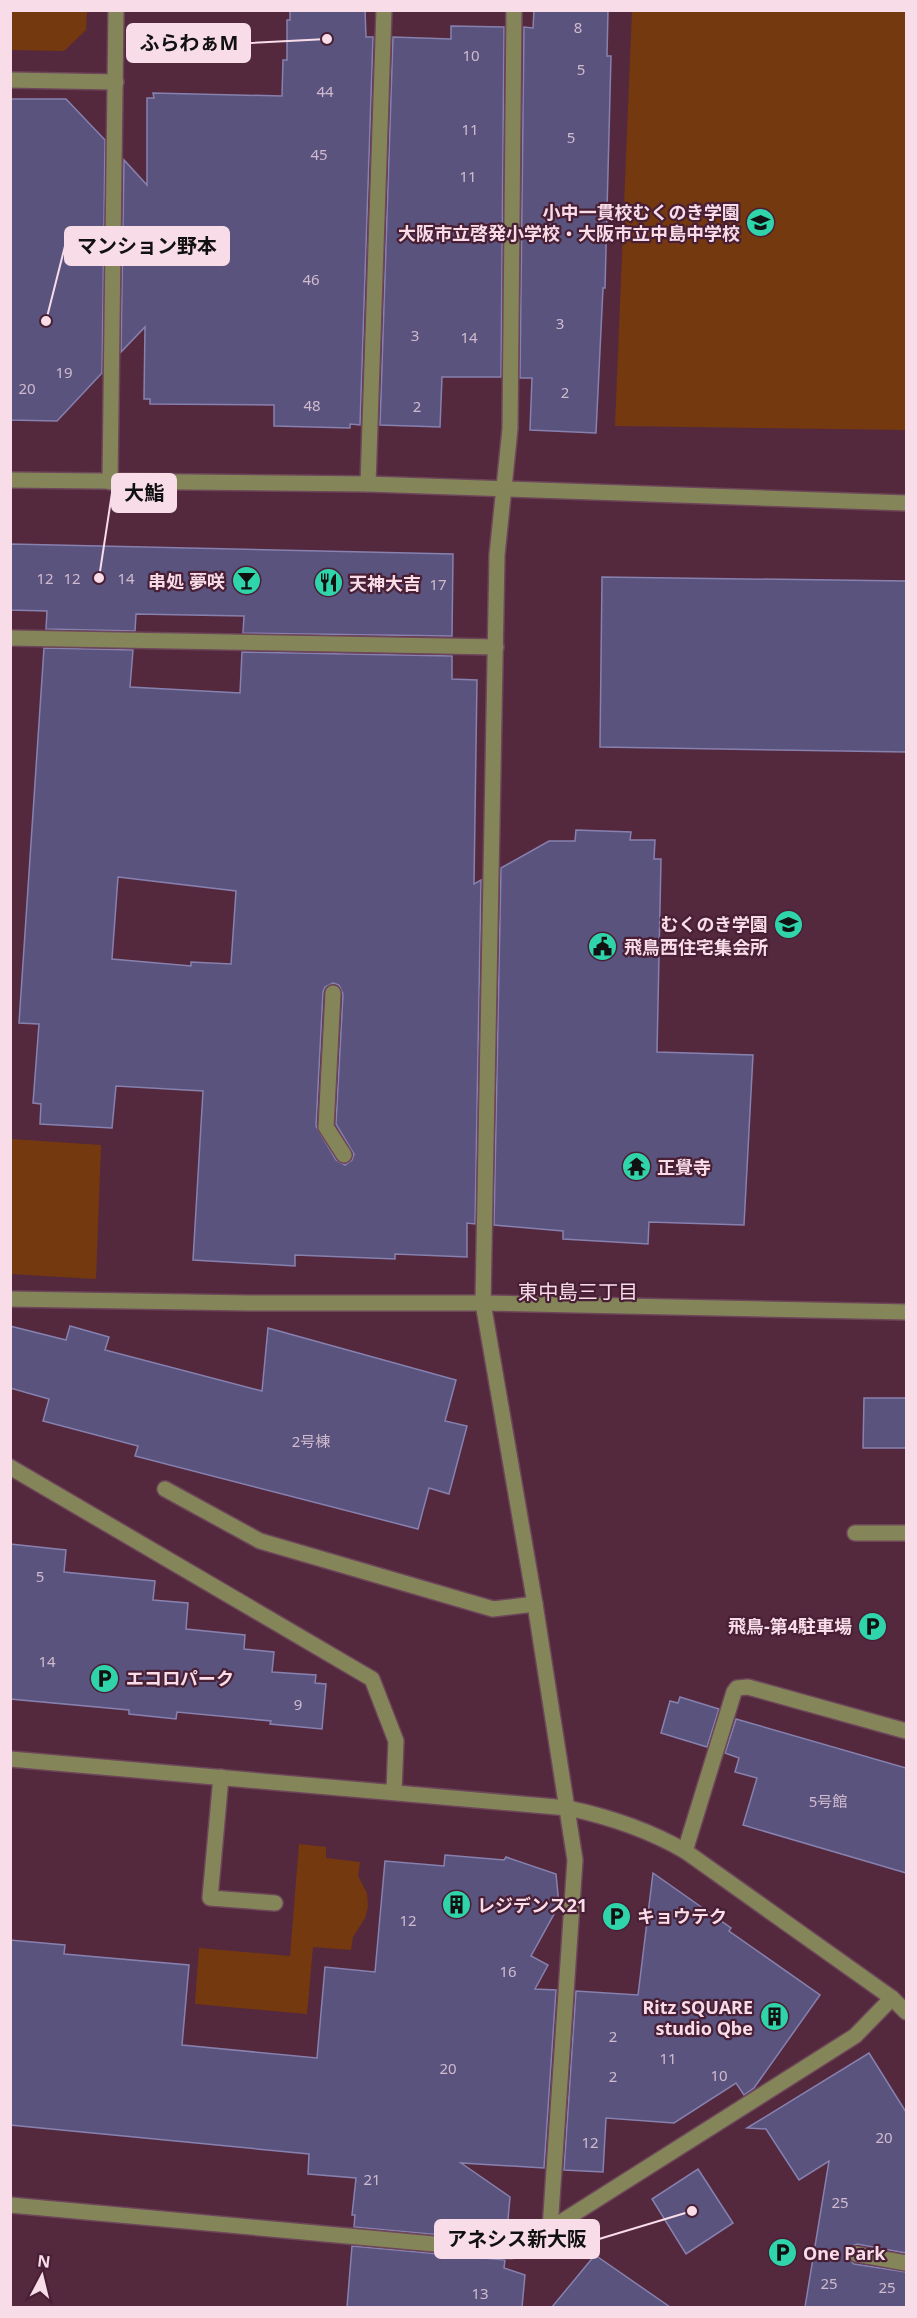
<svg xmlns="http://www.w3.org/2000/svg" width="917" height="2318" font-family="'Noto Sans','Noto Sans JP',sans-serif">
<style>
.green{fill:#75390f}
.building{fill:#5a537e;stroke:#8781b0;stroke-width:1.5;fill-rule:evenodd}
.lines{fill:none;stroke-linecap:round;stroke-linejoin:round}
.minor-casing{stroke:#6e4659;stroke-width:18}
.minor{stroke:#84865a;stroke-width:15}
.labels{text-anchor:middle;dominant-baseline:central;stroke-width:4.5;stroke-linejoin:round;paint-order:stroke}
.number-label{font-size:15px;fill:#d0bace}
.poi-label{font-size:18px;font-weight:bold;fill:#f8dce8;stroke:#481f34;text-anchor:start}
.neighbourhood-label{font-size:20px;fill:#f8dce8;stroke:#481f34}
.leader{fill:none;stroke:#f8dce8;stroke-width:2}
.callout-dot{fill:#f8dce8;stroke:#481f34;stroke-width:2}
.callout{fill:#f8dce8;stroke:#f8dce8;stroke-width:2}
.callout-label{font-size:20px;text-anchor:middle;font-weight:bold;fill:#111}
</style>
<rect width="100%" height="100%" fill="#54293e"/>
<g class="green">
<polygon points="11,10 87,11 86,30 64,51 11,50"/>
<polygon points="632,11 906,11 906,430 615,426"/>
<polygon points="11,1139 101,1145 96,1279 11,1274"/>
<polygon points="299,1844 326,1847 326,1858 360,1862 358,1876 367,1893 368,1907 365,1918 353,1937 351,1950 313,1947 307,2014 195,2004 199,1948 290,1956"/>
</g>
<g class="building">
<polygon points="290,10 365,10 366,37 373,37 360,425 350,424 350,428 274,426 274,405 150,404 150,399 144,399 145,327 121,352 124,160 147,185 147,98 154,98 153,93 282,96 283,60 287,60 287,20 290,20"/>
<polygon points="534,10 608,10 607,56 611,56 605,288 603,288 596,433 530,430 532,378 520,378 524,27 533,28"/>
<polygon points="451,26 504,27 501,377 442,377 440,427 380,425 393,37 451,39"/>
<polygon points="10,99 66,99 105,140 102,373 57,421 10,420"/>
<polygon points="10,544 453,554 452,636 243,633 244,616 136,614 135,631 46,629 47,611 10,610"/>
<polygon points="602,577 906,581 906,752 600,747"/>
<path d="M44,648l89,2 -3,37 110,6 2,-41 210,4v23l25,1 -3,204 7,-4 -6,344 -8,-1v34l-72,-3v5l-100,-4v11l-102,-6 10,-169 -87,-5 -4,42 -72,-4 1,-20 -8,-1 6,-79 -20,-1zM118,877l118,14 -5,73 -40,-2v4l-79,-7zM333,983l6,2 4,9 -7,130 18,30 -2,6 -7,5 -9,-5 -20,-34 7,-134 2,-5z"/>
<polygon points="576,830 631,832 630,840 655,840 654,859 661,859 657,1052 753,1055 744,1225 649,1222 648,1244 563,1239 563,1231 494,1225 501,868 549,841 575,841"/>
<polygon points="10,1326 66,1340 70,1326 109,1337 105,1350 262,1391 268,1328 456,1380 445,1421 467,1426 449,1494 429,1488 418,1529 135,1456 138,1446 43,1421 49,1399 10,1388"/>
<polygon points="864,1398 906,1398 906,1448 863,1448"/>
<polygon points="10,1544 66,1550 64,1572 155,1581 153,1600 188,1603 186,1629 245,1635 244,1649 274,1652 272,1672 316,1675 315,1683 326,1684 322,1729 270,1724 271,1721 177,1712 176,1719 129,1714 129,1710 10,1699"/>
<polygon points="680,1697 719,1709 707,1747 661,1733 670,1701 678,1703"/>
<polygon points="736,1719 906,1768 906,1873 743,1825 757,1778 735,1772 739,1758 725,1753"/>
<polygon points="445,1855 504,1860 506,1857 556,1874 559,1905 531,1956 548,1965 535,1989 556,1990 544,2168 461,2163 510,2197 506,2241 354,2227 355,2215 352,2215 356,2178 308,2174 309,2154 10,2125 10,1940 65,1945 64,1954 189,1965 182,2045 317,2058 325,1967 375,1972 385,1861 444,1866"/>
<polygon points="653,1873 731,1928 729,1931 820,1995 754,2088 744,2095 736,2083 674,2123 606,2118 603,2172 564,2170 576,1991 638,1995"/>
<polygon points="869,2053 906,2112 906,2253 857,2244 848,2248 847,2257 854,2264 906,2272 906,2307 805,2307 829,2161 799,2180 766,2129 747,2128"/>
<polygon points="698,2169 733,2223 686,2254 652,2199"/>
<polygon points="352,2246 505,2260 504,2268 525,2275 522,2307 347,2307"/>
<polygon points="595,2255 670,2307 552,2307"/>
</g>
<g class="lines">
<defs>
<g id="minor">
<polyline points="514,10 510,429 497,555 483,1303 535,1604 575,1860 550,2229"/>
<polyline points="10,80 116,82"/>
<polyline points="10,480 368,484 906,503"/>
<polyline points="110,482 116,10"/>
<polyline points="368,484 384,10"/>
<polyline points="10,638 496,647"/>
<polyline points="333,993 326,1127 344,1155"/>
<polyline points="10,1299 248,1303 483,1303 906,1312"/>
<polyline points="10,1467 372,1679 396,1741 394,1791"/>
<polyline points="165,1489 260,1541 493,1609 535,1604"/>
<polyline points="855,1533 906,1533"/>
<path d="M10,1759l558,49c42,9 79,21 117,43l207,147 14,14"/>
<polyline points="221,1777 210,1898 275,1903"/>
<polyline points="685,1851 734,1692 737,1688 748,1687 906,1731"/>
<polyline points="10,2205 511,2251 550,2229 855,2036 892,1998"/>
<polyline points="856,2254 906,2263"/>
</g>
</defs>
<use href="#minor" class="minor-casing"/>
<use href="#minor" class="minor"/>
</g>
<defs>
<symbol id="school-disc" viewBox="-11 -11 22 22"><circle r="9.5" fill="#30d4aa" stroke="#481f34"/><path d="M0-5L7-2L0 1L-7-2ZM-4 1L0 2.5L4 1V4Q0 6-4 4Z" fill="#111"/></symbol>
<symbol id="bar-disc" viewBox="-11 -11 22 22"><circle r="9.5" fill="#30d4aa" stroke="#481f34"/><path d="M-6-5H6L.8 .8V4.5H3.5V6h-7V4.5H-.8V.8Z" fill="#111"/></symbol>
<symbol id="restaurant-disc" viewBox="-11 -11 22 22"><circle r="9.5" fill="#30d4aa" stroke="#481f34"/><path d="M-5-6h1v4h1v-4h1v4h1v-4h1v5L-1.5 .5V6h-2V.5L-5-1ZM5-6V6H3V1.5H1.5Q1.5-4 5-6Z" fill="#111"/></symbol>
<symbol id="civic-disc" viewBox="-11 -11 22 22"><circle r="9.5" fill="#30d4aa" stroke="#481f34"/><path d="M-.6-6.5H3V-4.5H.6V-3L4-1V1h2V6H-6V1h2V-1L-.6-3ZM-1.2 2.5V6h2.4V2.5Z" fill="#111"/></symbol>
<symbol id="temple-disc" viewBox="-11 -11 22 22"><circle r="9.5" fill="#30d4aa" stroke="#481f34"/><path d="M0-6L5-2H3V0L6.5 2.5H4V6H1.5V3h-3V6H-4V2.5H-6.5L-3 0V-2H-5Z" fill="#111"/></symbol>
<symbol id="parking-disc" viewBox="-11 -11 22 22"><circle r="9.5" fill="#30d4aa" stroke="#481f34"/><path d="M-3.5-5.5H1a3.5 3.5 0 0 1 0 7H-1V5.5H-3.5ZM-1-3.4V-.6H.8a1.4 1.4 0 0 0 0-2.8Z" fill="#111"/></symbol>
<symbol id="building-disc" viewBox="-11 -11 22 22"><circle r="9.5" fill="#30d4aa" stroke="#481f34"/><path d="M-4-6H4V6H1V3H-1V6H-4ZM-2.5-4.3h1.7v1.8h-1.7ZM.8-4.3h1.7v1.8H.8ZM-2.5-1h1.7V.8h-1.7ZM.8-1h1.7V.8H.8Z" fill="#111"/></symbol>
</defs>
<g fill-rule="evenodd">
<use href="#school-disc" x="744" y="206" width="33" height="33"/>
<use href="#bar-disc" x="230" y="564" width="33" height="33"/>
<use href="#restaurant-disc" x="312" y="566" width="33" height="33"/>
<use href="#school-disc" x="772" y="908" width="33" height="33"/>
<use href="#civic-disc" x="586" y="930" width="33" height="33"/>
<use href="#temple-disc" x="620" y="1150" width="33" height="33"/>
<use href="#parking-disc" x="856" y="1610" width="33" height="33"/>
<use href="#parking-disc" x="88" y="1662" width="33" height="33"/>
<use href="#building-disc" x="440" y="1888" width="33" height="33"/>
<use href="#parking-disc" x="600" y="1900" width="33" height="33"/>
<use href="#building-disc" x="758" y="2000" width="33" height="33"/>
<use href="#parking-disc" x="766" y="2236" width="33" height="33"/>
</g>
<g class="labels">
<g class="number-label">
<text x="578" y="27">8</text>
<text x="471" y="55">10</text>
<text x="581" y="69">5</text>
<text x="325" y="91">44</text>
<text x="470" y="129">11</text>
<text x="571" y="137">5</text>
<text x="319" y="154">45</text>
<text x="468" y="176">11</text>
<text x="311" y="279">46</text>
<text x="560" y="323">3</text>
<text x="415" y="335">3</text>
<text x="469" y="337">14</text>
<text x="64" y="372">19</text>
<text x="27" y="388">20</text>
<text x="565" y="392">2</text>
<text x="312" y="405">48</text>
<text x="417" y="406">2</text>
<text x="45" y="578">12</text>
<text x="72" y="578">12</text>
<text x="126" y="578">14</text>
<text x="438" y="584">17</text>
<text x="311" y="1441">2号棟</text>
<text x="40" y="1576">5</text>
<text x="47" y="1661">14</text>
<text x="298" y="1704">9</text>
<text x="828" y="1801">5号館</text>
<text x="408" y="1920">12</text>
<text x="508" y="1971">16</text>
<text x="613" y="2036">2</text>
<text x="668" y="2058">11</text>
<text x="448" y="2068">20</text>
<text x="719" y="2075">10</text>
<text x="613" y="2076">2</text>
<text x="884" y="2137">20</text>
<text x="590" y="2142">12</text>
<text x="372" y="2179">21</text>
<text x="840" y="2202">25</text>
<text x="829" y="2283">25</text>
<text x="887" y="2287">25</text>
<text x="480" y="2293">13</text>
</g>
<g class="poi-label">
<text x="740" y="212" text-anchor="end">小中一貫校むくのき学園<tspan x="740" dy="21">大阪市立啓発小学校・大阪市立中島中学校</tspan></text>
<text x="225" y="581" text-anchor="end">串処 夢咲</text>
<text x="349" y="583">天神大吉</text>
<text x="768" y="924" text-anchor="end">むくのき学園</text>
<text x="624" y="947">飛鳥西住宅集会所</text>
<text x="657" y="1167">正覺寺</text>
<text x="852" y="1626" text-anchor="end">飛鳥-第4駐車場</text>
<text x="126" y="1678">エコロパーク</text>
<text x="477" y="1905">レジデンス21</text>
<text x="637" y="1916">キョウテク</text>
<text x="753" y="2007" text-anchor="end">Ritz SQUARE<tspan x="753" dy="21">studio Qbe</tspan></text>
<text x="803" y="2253">One Park</text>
</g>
<g class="neighbourhood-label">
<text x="578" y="1291">東中島三丁目</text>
</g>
</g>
<path class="leader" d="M327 39L250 43M46 321L65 246M99 578L112 493M692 2211L599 2239"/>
<g class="callout-dot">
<circle cx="327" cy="39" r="6"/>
<circle cx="46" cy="321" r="6"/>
<circle cx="99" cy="578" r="6"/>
<circle cx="692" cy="2211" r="6"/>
</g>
<g class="callout">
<rect x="127" y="24" width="123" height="38" rx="6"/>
<rect x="65" y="227" width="164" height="38" rx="6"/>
<rect x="112" y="474" width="64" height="38" rx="6"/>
<rect x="435" y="2220" width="164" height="38" rx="6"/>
</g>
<g class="callout-label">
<text x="189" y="50">ふらわぁM</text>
<text x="147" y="253">マンション野本</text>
<text x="144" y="500">大鮨</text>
<text x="517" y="2246">アネシス新大阪</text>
</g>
<rect width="917" height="2318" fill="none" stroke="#f8dce8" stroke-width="24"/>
<g transform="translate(42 2276) rotate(7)" stroke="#481f34" stroke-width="4.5" paint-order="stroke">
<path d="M0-4.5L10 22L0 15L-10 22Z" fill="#f8dce8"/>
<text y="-9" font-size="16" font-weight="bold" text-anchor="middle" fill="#f8dce8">N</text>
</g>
</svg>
